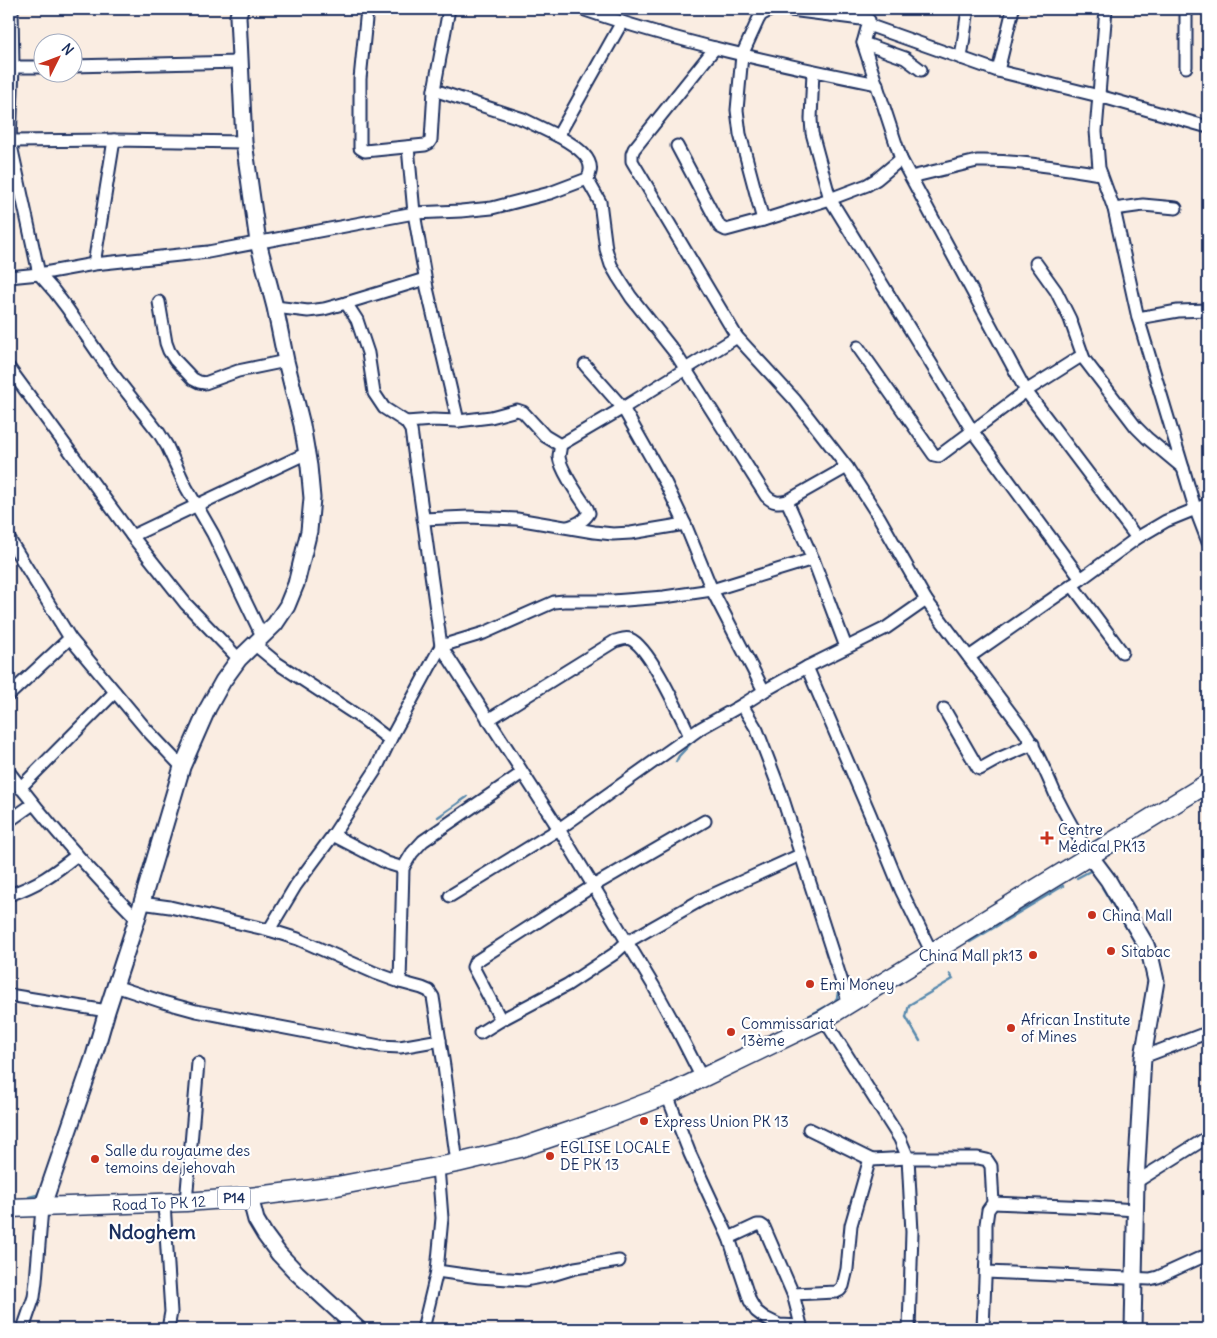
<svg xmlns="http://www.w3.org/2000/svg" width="1217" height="1338" font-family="Delius,sans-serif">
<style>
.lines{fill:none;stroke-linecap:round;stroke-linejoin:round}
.stream{stroke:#598aae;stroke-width:2.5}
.street-casing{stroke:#1b2f5e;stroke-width:15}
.secondary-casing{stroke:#1b2f5e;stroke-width:19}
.primary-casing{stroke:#1b2f5e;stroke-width:21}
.street{stroke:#fff;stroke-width:11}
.secondary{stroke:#fff;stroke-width:15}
.primary{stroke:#fff;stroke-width:18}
.poi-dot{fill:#c8321e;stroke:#fff;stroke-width:2}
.labels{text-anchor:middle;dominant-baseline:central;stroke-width:4.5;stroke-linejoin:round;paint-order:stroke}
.shield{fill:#fff;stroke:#5f6d8e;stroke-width:1}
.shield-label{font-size:14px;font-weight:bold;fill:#1b2f5e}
.poi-label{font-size:15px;fill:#1b2f5e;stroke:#fff;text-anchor:start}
.street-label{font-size:15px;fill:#1b2f5e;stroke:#fff}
.district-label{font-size:20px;font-weight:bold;fill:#1b2f5e;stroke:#fff}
</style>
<rect width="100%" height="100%" fill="#faede2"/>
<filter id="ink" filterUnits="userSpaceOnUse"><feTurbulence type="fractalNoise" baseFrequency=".02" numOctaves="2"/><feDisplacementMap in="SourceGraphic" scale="10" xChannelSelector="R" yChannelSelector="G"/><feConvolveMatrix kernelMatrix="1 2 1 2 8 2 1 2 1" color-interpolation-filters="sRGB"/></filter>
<g filter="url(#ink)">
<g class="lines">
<g class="stream">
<polyline points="676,762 679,756 695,739"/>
<polyline points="438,817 467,797"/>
<polyline points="1088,845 1108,834"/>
<polyline points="1077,878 1092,870"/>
<polyline points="1102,887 1141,952"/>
<polyline points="970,942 1063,886"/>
<polyline points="799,1021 834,1002 837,998 839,987"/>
<polyline points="920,1041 906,1017 909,1005 953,979 950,974"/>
<polyline points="29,1197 37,1195 41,1188"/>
</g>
<defs>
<g id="street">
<polyline points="12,9 13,67 10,141 39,274 54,291 67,308 111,372 159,433 167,446 186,487 213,534 262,636"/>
<polyline points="367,9 360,79 360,148 365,151 425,145 429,143 431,140 434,90 449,9"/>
<path d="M582,9c96,33 196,55 295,75"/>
<polyline points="783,9 869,20 868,25 998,71 1099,96 1208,127"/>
<polyline points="1106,9 1096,131 1099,168 1114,209 1138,318 1195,508 1208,542"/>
<polyline points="1186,9 1186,67"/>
<polyline points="868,25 863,43 901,159 1026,391 1137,538"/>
<polyline points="863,43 905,58 921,70"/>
<path d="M715,48l-81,101 -2,5v7l105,176 58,63 52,67 32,50 47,83 98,131c14,21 23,44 33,67 10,20 21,39 33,58"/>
<polyline points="961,58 967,16"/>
<polyline points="72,66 240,62"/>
<polyline points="9,67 42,67"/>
<polyline points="813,71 811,119 812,133 830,199 973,432 1081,579"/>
<polyline points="998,71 1013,9"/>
<polyline points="434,90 523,119 558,136 622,22"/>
<polyline points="9,141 114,140 244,142"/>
<polyline points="677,146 720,227 726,230 763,220 830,199 867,185 877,179 901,159"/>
<polyline points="408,147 414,213 427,288 458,421"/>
<path d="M911,177l66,-16c41,-1 83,7 124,13"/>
<path d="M587,179l13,23 6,47 5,16 7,12 13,20 45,57 90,142c7,7 12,7 21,5l60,-34"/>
<polyline points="1114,209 1143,205 1176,208"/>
<polyline points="763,220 740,134 737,110 742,55 758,20 761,15 772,9"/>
<polyline points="1036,263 1056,291 1070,319 1084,359"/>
<polyline points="94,264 114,140"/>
<path d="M9,277l30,-3 55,-10 114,-12 206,-39 47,-2 31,-3 58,-15 37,-14c13,-20 -15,-35 -29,-43"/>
<polyline points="159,302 166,343 169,351 175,360 193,379 199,382 205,383 238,371 286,361"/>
<polyline points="346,303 425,279"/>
<polyline points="275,307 308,311 324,309 346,303 357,320 368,353 374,393 384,408 406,422 411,430 441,646 559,829 653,985 676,1027 702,1078"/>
<polyline points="1138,318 1178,311 1208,310"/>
<polyline points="858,347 934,455 939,456 1026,391 1078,358 1081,357 1084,359 1136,427 1147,438 1183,468"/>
<polyline points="585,365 623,408 666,484 685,524 712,590 764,691 807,667 886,628 926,600"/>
<polyline points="9,368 132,536 186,604 239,659"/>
<polyline points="406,422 433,420 458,421 491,417 517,410 523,412 545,436 560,445"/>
<polyline points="560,445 623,408 737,337"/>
<path d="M560,445c1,5 -1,7 -1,12 2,14 20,39 28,51l2,5c-5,8 -12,11 -21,14"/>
<polyline points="787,501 813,559 846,647"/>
<polyline points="423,519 469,517 517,519 594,532 613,534 631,533 685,524"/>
<polyline points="132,536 307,453"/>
<polyline points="9,539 70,638 146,729 182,767"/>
<polyline points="1072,585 1122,652"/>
<polyline points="254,644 277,663 364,720 390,740 375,771 333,835 296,885 269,930"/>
<polyline points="969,657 1081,579 1137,538 1166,521 1208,504"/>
<polyline points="807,667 870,814 901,890 932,953"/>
<polyline points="9,695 70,638"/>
<polyline points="742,705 757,730 781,793 849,1004"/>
<polyline points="944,709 978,768 980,769 998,759 1033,744"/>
<path d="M488,720l127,-79c5,-1 10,-4 15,-2 20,8 50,76 60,97"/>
<polyline points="390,740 441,646 484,633 554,602 564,601 613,601 664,597 712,590 813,559"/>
<path d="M9,772c39,52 82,100 128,147"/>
<polyline points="20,788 115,692"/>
<polyline points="9,821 33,804"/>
<polyline points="333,835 387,863 403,868 412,853 423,841 522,773"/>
<path d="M9,895c29,-10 44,-21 68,-40"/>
<polyline points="450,896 559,829 701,728 742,705 764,691"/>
<polyline points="141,903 170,907 269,930 298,939 375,973 400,982 422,988 429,991 433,997 444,1066 457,1163"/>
<polyline points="400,982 403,868"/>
<polyline points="115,986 163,1002 196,1011 380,1046 400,1047 440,1040"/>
<polyline points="9,995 107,1011"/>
<polyline points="824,1019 900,1139 908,1158 912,1232 909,1329"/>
<polyline points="501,1020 567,985 614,954 627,942 701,900 800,855"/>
<polyline points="480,1033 501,1020 473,967 475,962 593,886 705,821"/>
<polyline points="1143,1057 1201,1035 1206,1035 1208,1037"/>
<polyline points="667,1095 690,1154 729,1238 750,1301 756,1311 765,1318 779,1325 801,1326"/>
<polyline points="809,1129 872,1160"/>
<polyline points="1136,1182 1208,1137"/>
<polyline points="186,1202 198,1063"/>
<polyline points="164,1203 171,1312 168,1329"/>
<polyline points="993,1203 1091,1207 1135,1210"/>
<polyline points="729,1238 757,1225 761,1225 764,1227 793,1294 802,1329"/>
<polyline points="437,1271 479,1277 525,1280 552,1275 575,1268 619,1261"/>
<polyline points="986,1272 1150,1279 1158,1277 1202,1257 1208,1257"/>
<polyline points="793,1294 836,1292 840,1290 843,1286 847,1269 851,1225 869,1162 872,1160 908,1158 978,1158 987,1160 991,1166 993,1203 988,1210 986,1224 986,1254 983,1329"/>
<polyline points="23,1329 34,1297 36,1281 42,1208"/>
<polyline points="423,1329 437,1271 442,1218 438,1167"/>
</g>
<g id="secondary">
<polyline points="1090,856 1108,880 1146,945 1151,959 1156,981 1143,1057 1136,1182 1133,1329"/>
<polyline points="250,1197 256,1220 265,1235 279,1254 297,1273 358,1329"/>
<polyline points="42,1208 94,1056 107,1011 137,919 182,767 208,708 223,681 239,659 275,624 287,606 296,584 309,531 312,498 309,466 302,425 286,361 275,307 258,242 244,142 238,16 240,9"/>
</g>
<g id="primary">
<path id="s1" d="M9,1208l177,-6 64,-5 87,-11 120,-23 63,-15 79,-27 68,-26 157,-76 384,-236"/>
</g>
</defs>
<use href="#street" class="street-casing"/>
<use href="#secondary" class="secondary-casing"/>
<use href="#primary" class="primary-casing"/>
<use href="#street" class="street"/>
<use href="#secondary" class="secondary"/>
<use href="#primary" class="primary"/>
</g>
</g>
<g class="poi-dot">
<path d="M1044.5 830.5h5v5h5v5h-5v5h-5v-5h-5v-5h5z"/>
<circle cx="1092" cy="915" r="5"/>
<circle cx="1111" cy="951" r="5"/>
<circle cx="1033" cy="955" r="5"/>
<circle cx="810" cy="984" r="5"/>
<circle cx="1011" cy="1028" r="5"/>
<circle cx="731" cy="1032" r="5"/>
<circle cx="644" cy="1121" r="5"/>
<circle cx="550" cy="1156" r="5"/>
<circle cx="95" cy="1159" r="5"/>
</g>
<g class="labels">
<rect class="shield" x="218" y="1186.5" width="32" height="23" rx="4"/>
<g class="shield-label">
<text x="234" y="1198">P14</text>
</g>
<g class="poi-label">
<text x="1058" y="829">Centre<tspan x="1058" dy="17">Médical PK13</tspan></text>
<text x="1102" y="915">China Mall</text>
<text x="1121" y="951">Sitabac</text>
<text x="1023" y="955" text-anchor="end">China Mall pk13</text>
<text x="820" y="984">Emi Money</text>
<text x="1021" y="1019">African Institute<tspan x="1021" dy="17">of Mines</tspan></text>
<text x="741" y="1023">Commissariat<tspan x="741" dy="17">13ème</tspan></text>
<text x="654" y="1121">Express Union PK 13</text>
<text x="560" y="1147">EGLISE LOCALE<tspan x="560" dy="17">DE PK 13</tspan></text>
<text x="105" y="1150">Salle du royaume des<tspan x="105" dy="17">temoins de jehovah</tspan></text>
</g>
<g class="street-label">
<text stroke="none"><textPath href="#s1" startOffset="150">Road To PK 12</textPath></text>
</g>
<g class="district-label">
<text x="152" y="1231">Ndoghem</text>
</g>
</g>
<rect width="1217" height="1338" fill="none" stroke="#fff" stroke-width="30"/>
<rect x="15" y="15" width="1187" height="1308" fill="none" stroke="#1b2f5e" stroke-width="2" filter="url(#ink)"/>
<g transform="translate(58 58) rotate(48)"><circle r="24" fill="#ffffff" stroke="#a4acbf"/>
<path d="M0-4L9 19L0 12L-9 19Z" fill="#c8321e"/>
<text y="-8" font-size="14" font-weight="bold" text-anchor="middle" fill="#1b2f5e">N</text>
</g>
</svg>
